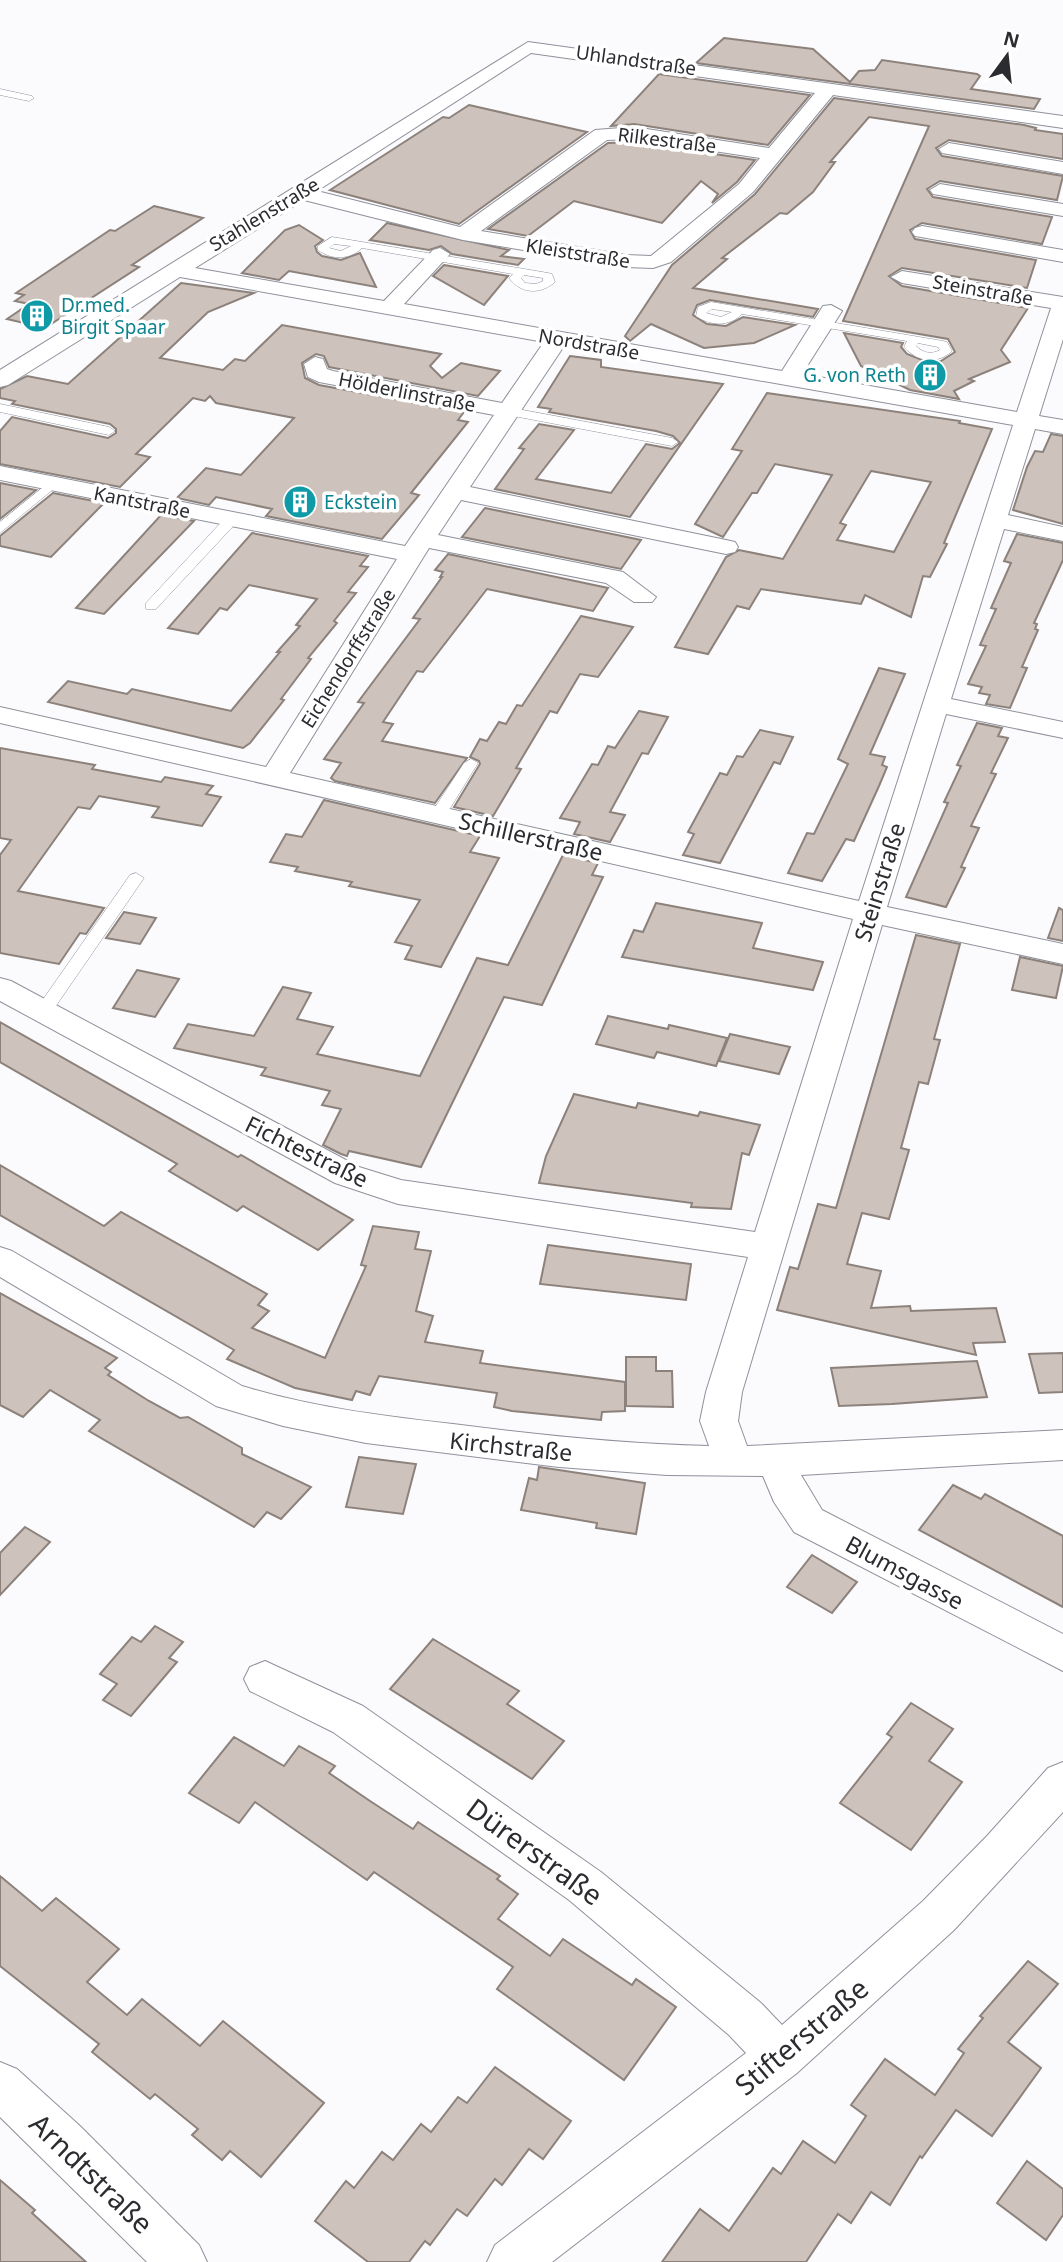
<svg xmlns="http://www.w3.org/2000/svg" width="1063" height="2262" font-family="'Noto Sans',sans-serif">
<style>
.building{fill:#cec3bc;stroke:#8c827b;stroke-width:2;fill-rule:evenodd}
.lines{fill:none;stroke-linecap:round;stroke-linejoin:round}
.lane-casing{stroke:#8f919b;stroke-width:1}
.street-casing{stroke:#8f919b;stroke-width:2}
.lane{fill:#fff;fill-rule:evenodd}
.street{fill:#fff;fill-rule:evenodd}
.labels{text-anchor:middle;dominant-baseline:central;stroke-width:7;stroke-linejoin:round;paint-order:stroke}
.far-street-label{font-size:19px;fill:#2b2c30;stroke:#fff}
.far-culture-label{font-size:19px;fill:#0d838f;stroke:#fff;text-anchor:start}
.street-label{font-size:23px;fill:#2b2c30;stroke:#fff}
.near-street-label{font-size:28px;fill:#2b2c30;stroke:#fff}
</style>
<rect width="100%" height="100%" fill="#fbfbfe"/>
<g class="building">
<polygon points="724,38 813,49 850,82 859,71 875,70 882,60 977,74 980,76 971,89 1040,99 1034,109 696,63"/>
<polygon points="659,74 810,95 768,145 634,124 611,126"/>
<polygon points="834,98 1024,125 1036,128 1035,130 1063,134 1063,159 949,140 936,148 942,156 1063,176 1057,200 940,181 927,189 933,197 1052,217 1042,244 922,223 910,230 915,239 1036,260 1027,288 902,268 889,276 902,286 1028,308 1001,350 1010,362 969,379 974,381 954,391 959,399 910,390 861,366 844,333 903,343 901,347 907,354 927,362 941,361 955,352 948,339 843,321 929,126 869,117 830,162 835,162 813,192 787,214 780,213 722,258 727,259 693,288 818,309 813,317 710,300 697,305 693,315 707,324 726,326 743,317 795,325 754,343 704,348 651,324 630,341 625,336 672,265 755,194"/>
<polygon points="469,105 587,132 459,224 330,190 443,117 449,118"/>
<polygon points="634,142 755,160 737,182 712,203 718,194 701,181 662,223 574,201 528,236 488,229 608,143"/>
<polygon points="154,206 203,218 132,265 139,267 45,328 7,319 29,304 15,301 24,295 16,293 110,230 115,231"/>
<polygon points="387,223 509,250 501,256 524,259 518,265 452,254 441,246 429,250 370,240"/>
<polygon points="299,225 323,240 315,246 317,252 322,256 341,260 360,253 376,287 289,271 279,280 242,273 285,230"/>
<polygon points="444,265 508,276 484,305 433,276"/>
<polygon points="181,283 254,293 208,312 160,358 223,370 235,359 245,361 282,325 441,354 430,366 442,378 461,363 500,371 478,396 334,368 329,367 324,356 316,354 302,363 305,378 319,385 464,412 458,420 468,422 411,493 419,495 382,539 266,516 272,509 216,497 209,505 177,498 206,468 241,475 294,418 216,403 210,396 205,401 193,398 136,454 150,457 120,487 0,464 0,431 12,417 108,438 116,433 116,429 110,424 12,404 15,401 0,398 0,389 27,376 68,384"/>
<polygon points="570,356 601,360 601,367 723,384 630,517 495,489 524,449 519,448 539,424 574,430 536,479 611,493 646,444 672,449 680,443 673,436 656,431 549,412 551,409 538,407"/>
<path d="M767,393l193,28 -1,2 33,6 -48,114 3,1 -17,33 -7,-1 -12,41 -46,-22 -4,9 -100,-15 -12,20 -12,-3 -29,48 -33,-7 51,-90 13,-7 44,9 49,-84 -57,-11 -18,29h-5l-29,44 -28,-13 47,-73 -10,-2zM871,471l60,11 -37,70 -57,-12 9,-15 -6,-2z"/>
<polygon points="1051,434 1063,436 1063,524 1013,510 1027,467 1035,451 1043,452"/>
<polygon points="0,483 36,490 0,519"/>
<polygon points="53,493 104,503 51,557 0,546 0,536"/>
<polygon points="485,508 617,535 641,540 621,569 462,537"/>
<polygon points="161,515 194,521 104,614 76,608"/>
<polygon points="252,533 368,556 360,566 368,567 348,592 356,593 334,621 337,623 308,658 311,659 281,699 284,700 250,743 243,748 48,702 68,681 127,694 132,689 231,711 280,652 277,652 300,626 296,625 317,599 249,585 227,610 220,608 198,634 168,628"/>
<polygon points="1017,534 1063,543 1063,560 1034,623 1037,624 1035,629 1038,630 1022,667 1027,668 1010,708 986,704 990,695 979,693 982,687 968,684 986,646 980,645 996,609 991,608 1011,563 1004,561"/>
<polygon points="448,554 608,588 593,611 487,589 423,672 417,671 383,722 393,724 382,741 467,758 435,803 335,781 331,778 341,763 324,759 364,703 358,702 420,619 413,618 442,577 440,577 443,572 435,570"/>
<polygon points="581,616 633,627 598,677 580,674 557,713 550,711 516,768 521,769 493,816 454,807 480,764 479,761 470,757 480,739 487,741 499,722 506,724 517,705 522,706"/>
<polygon points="879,668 905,674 870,754 885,757 882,765 887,767 879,786 854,841 846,839 822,881 788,873 807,833 814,834 848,764 838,759"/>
<polygon points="639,711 668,717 648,754 642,753 610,812 625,815 610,842 574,834 580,822 560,818 592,764 598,765 608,746 615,748"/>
<polygon points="977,723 1002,728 998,736 1008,738 991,773 996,774 971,826 979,828 961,867 965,868 946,907 906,897 948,803 944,802 961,766 957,765"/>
<polygon points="760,730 793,737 780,764 774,762 720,863 683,855 694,834 688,832 720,773 727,775 737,756 743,757"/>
<polygon points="0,748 95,765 92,769 161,782 165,777 213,786 206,794 221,797 202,826 152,817 159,807 99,796 90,809 78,807 18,891 104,908 86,934 80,933 59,964 0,953 0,855 11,840 0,838"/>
<polygon points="324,800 480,836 470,852 499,858 441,967 405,959 412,946 395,942 420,900 349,886 352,882 295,871 298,867 270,862 286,834 302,837"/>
<polygon points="563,855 598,863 592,875 603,877 542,1005 504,997 421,1167 349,1151 347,1156 341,1154 323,1145 341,1109 322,1105 330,1091 261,1075 266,1068 174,1048 188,1024 254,1036 283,987 311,993 297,1019 333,1027 317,1054 420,1076 477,958 508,965"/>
<polygon points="656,903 762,923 753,948 823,962 813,990 622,957 634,930 643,932"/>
<polygon points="1059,908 1063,910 1063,941 1048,938"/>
<polygon points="124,912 156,918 140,944 106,938"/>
<polygon points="916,935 960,944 934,1039 940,1040 928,1084 919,1082 901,1148 909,1150 889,1219 862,1213 847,1264 881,1271 871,1308 910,1306 911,1311 996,1308 1005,1342 973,1343 976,1355 777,1310 790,1267 798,1269 818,1204 836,1208"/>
<polygon points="1020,957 1063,966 1056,998 1012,990"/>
<polygon points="137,970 179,979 155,1017 113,1008"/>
<polygon points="608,1016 668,1029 669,1025 727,1038 716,1066 657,1052 654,1058 596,1044"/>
<polygon points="0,1022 238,1157 241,1155 353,1220 318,1250 243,1206 237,1211 169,1171 177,1164 0,1062"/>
<polygon points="730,1034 790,1047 779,1074 719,1061"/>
<polygon points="574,1094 636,1108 638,1103 698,1116 700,1112 760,1125 749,1155 742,1153 731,1209 691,1207 692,1203 539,1183 546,1156"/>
<polygon points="0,1165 104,1226 121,1212 267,1294 258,1305 269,1311 252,1328 325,1358 366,1266 361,1265 373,1226 419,1232 415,1249 431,1251 416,1311 433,1316 425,1342 483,1351 480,1363 625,1382 625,1411 602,1412 601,1420 512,1411 494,1407 497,1393 379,1376 370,1395 356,1391 352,1400 295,1388 227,1359 234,1350 0,1215"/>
<polygon points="548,1245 691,1264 686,1300 540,1284"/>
<polygon points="0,1293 117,1358 105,1368 111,1372 108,1375 149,1401 180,1418 188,1417 242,1448 242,1454 311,1487 281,1519 267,1512 254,1527 89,1431 100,1420 50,1390 23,1417 0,1405"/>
<polygon points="1063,1353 1063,1392 1039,1393 1029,1354"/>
<polygon points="626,1357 656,1357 656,1371 672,1371 673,1407 626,1406"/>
<polygon points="977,1361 987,1397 892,1404 839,1406 831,1368"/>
<polygon points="359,1457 416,1464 403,1514 346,1507"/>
<polygon points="539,1467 645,1483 636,1534 596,1528 597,1523 521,1510 529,1478 537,1480"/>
<polygon points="953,1485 981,1499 985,1494 1063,1536 1063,1607 919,1530"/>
<polygon points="25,1527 50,1542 0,1595 0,1553"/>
<polygon points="812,1555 857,1582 832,1613 787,1587"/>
<polygon points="155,1626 183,1642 169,1658 177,1662 131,1716 103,1700 117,1684 100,1674 132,1637 141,1642"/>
<polygon points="433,1639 519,1691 507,1704 564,1741 532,1779 390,1689"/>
<polygon points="911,1703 953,1729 929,1761 962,1782 911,1850 840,1803 892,1737 887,1734"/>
<polygon points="234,1737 284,1766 299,1746 335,1766 329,1773 370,1801 413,1829 418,1822 500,1876 497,1879 518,1894 498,1919 550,1956 563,1939 632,1985 636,1979 676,2007 624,2080 497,1989 513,1967 374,1872 367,1880 255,1802 239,1823 189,1793"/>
<polygon points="0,1876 42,1911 56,1898 119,1949 87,1982 127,2015 142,1999 200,2046 223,2021 324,2103 261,2177 230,2151 222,2160 211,2151 192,2135 198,2129 155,2094 150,2099 92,2052 99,2044 0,1966"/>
<polygon points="1028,1961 1058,1984 1008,2042 1041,2068 992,2136 956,2110 922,2158 920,2156 890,2205 871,2192 851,2223 838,2214 806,2262 662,2262 700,2209 729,2231 773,2168 781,2174 803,2141 835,2163 866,2116 851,2105 885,2059 935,2095 964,2053 958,2049 983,2018 980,2016"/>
<polygon points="495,2067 571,2121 543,2159 529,2149 502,2185 495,2179 467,2216 457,2209 430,2245 425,2241 409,2262 368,2262 315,2221 346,2181 354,2188 382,2152 393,2160 421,2124 431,2132 458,2097 467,2103"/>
<polygon points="1027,2161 1063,2189 1063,2215 1046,2240 997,2203"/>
<polygon points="0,2180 35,2210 32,2213 86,2262 0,2262"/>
</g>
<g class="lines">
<defs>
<g id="lane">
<polygon points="0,89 32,96 34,98 29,101 0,95"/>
<path d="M332,237l216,36 4,1 3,8c-15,13 -34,12 -46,-4l4,-4 -151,-26c-13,12 -30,12 -44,2v-4zM334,244l17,2 -10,5 -12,-3zM524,275l19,3v3l-7,3 -11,-1 -4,-5z"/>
<path d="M711,302l232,39 4,1 5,9c-15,14 -35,11 -48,-4l3,-6 -165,-27c-13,13 -31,12 -46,2l2,-9zM712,309l20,3 -11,5 -15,-4zM918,343l20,4 2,3c-9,5 -17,3 -24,-4z"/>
<polygon points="0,404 109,427 115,431 109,435 0,412"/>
<polygon points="507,407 672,438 678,442 672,446 503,414 503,408"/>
<polygon points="52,480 58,484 56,487 0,533 0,522"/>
<polygon points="232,515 237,516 237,522 156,609 146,609 146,603 227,516"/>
<polygon points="471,759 478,763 446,815 443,818 433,818 430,815 464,763"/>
<polygon points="136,873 144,878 49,1016 37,1016 35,1012 37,1008 130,875"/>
</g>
<g id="street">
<path d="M528,42l535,74v12l-230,-33 -80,97 -82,70 -18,6 -27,-1 -163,-27 -159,-40 -109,68 189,33 49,-51 7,-2 10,6 -46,50 378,67 41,-65 8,-1 11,6 -40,63 215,38 34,-104 -149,-25 -11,-6 11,-6 161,26v42l-24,77 24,4v14l-28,-5 -27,86 55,12v14l-59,-12 -53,170 112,23v16l-117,-24 -59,193 176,37v20l-181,-39 -140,467 -4,29 9,25 316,-16v30l-262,15 21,35 241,124v37l-269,-139 -20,-30 -11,-26 -96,-1 -108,-8 -193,-24 -83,-17 -67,-20 -216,-129v-30l12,4 230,135c68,21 140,30 211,38 85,11 170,20 256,22l-9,-25 6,-29 42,-135 -350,-53 -63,-21 -335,-182v-23l11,3 348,186 42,13 354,52 98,-313 -853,-196v-16l266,60 131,-208 -397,-79v-14l405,80 89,-131 -175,-33 -11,-5 -4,-13 11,-7 8,2 4,10 6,2 169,32 42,-61 -364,-65 -172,108 -8,2v-17zM531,53l284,40 -46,55 -135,-21 -39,3 -135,97 -143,-36zM634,139l126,19 -21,26 -88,72 -25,-1 -145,-24 126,-91zM564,346l449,79 -154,476 -569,-128 139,-225 177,35 28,19h18l4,-5 -33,-25 -185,-37 23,-35 265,54 9,-2 3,-5 -3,-5 -9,-2 -256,-53z"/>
<polygon points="949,143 1063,162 1063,174 942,153 939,149"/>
<polygon points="940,184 1063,204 1063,216 933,194 930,190"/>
<polygon points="922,226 1063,250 1063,262 915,236 912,232 915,228"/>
<polygon points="265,1661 363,1706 601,1872 761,2003 782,2025 923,1901 987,1836 1048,1768 1063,1762 1063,1812 954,1930 797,2073 552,2262 487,2262 495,2245 746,2053 729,2035 569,1900 333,1732 250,1691 244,1679 250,1667"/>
<polygon points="0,2062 17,2069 80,2126 199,2245 207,2262 147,2262 0,2117"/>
</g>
</defs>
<use href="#lane" class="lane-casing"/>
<use href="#street" class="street-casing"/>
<use href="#lane" class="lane"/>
<use href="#street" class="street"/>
</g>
<defs>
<symbol id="building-disc" viewBox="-11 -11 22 22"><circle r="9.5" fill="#0f9aa8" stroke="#fff"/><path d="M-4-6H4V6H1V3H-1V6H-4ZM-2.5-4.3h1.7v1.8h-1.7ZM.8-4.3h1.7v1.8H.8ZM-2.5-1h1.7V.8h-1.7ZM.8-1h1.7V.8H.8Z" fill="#fff"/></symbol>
</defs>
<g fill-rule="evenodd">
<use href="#building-disc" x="18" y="297" width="38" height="38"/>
<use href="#building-disc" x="911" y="356" width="38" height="38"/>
<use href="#building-disc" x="281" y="483" width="38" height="38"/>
</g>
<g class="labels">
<g class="far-street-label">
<text transform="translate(636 60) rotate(8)">Uhlandstraße</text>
<text transform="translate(667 140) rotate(7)">Rilkestraße</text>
<text transform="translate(264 214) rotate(-31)">Stahlenstraße</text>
<text transform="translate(578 253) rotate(9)">Kleiststraße</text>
<text transform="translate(983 290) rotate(10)">Steinstraße</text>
<text transform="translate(589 344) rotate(10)">Nordstraße</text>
<text transform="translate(407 392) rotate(11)">Hölderlinstraße</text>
<text transform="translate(142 502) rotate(11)">Kantstraße</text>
<text transform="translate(348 658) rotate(-58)">Eichendorffstraße</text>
</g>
<g class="far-culture-label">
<text x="61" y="305">Dr.med.<tspan x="61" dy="22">Birgit Spaar</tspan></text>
<text x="906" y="375" text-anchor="end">G. von Reth</text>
<text x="324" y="502">Eckstein</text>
</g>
<g class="street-label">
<text transform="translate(531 836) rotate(13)">Schillerstraße</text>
<text transform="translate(879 882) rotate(-73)">Steinstraße</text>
<text transform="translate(307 1151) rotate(26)">Fichtestraße</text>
<text transform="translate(511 1446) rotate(6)">Kirchstraße</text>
<text transform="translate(905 1572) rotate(28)">Blumsgasse</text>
</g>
<g class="near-street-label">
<text transform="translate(535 1851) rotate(36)">Dürerstraße</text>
<text transform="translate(801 2036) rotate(-40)">Stifterstraße</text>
<text transform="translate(92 2173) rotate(44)">Arndtstraße</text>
</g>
</g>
<g transform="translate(1007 56) rotate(15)" stroke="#ffffff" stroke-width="5" paint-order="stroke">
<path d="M0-5L12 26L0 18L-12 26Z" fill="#2b2c30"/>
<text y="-10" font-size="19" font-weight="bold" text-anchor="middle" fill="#2b2c30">N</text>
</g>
</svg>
